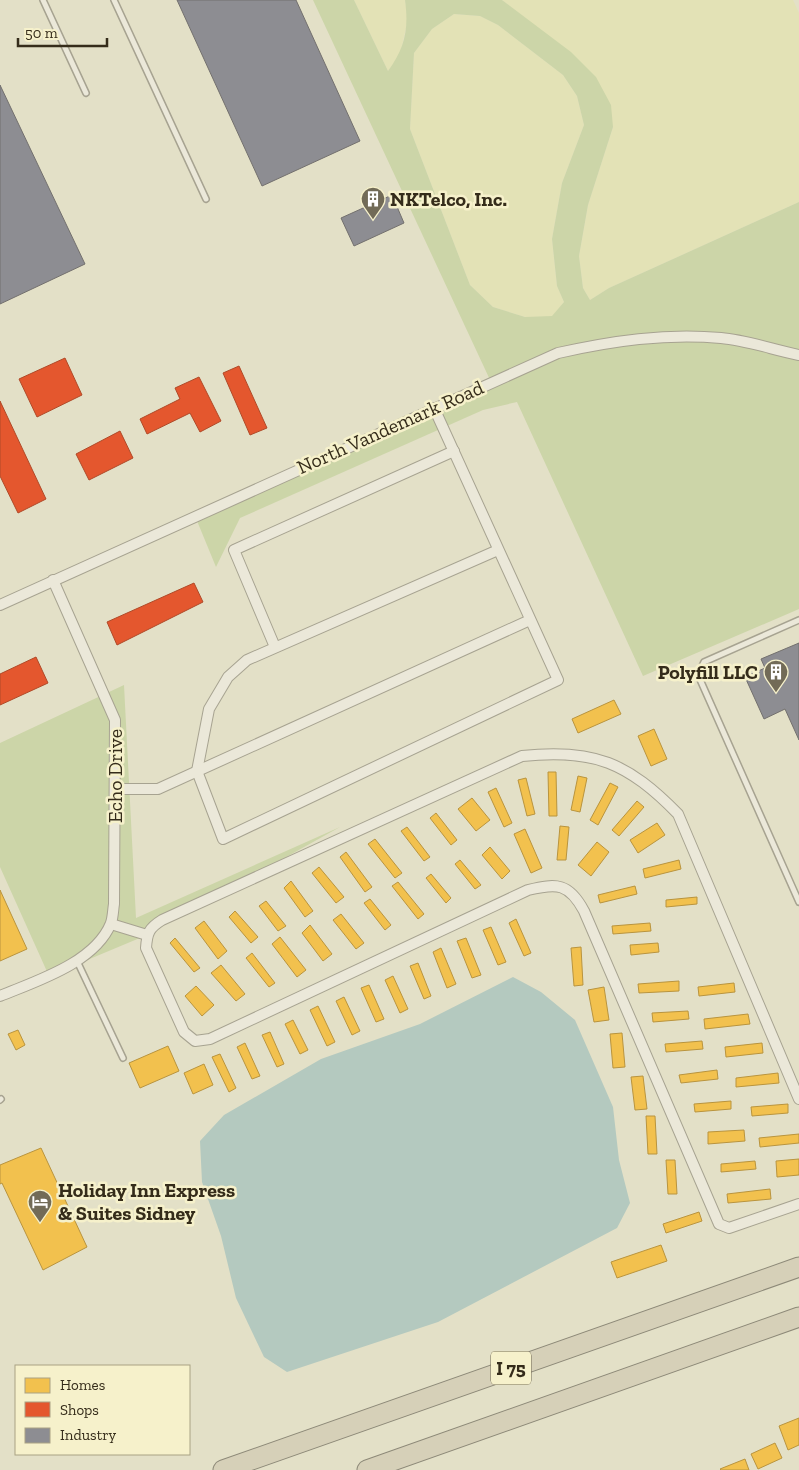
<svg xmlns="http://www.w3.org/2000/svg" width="799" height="1470" font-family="'Zilla Slab',serif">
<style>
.farmland{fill:#e3e2b6}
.green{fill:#ccd5a8;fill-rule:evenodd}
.water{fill:#b4c9bf}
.homes{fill:#f2c14e;stroke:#b9943e}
.shops{fill:#e4572e;stroke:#b04a28}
.industry{fill:#8d8d92;stroke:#73706e}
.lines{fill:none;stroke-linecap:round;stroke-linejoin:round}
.service-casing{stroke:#a7a391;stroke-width:8}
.minor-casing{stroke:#a7a391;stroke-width:12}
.motorway-casing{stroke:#8d8978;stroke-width:21}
.service{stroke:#ebe8d9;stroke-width:5}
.minor{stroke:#ebe8d9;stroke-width:10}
.motorway{stroke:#d6d0b8;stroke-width:19}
.labels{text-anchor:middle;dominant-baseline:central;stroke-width:5;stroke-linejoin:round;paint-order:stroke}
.shield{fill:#f6f1cb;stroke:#6f674f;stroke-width:1}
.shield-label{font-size:19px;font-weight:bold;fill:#352c1a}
.poi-label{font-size:20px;font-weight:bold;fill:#352c1a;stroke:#f6f1cb;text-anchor:start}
.street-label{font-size:20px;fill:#352c1a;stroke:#f6f1cb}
</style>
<rect width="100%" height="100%" fill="#e3e0c7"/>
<g class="farmland">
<polygon points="354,0 405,0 408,19 400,55 388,71"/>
<polygon points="502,0 793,0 799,13 799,202 609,288 590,300 583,288 579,256 588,205 613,127 535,27"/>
<polygon points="454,14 480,16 498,25 563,75 577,96 584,125 562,183 552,239 557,286 564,302 552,317 525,317 493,307 470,285 410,129 414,53 432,29"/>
</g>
<g class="green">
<path d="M313,0h41l34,71c17,-23 21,-42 17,-71h97l69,52 25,25 15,28 2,22 -25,78 -9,51 4,32 7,12 19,-12 190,-86v407l-156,67 -126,-274 -34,8 -243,108 -24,49 -21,-51 296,-134zM454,14l26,2 18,9 65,50 14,21 7,29 -22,58 -10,56 5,47 7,16 -12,14 -27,1 -32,-10 -23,-22 -60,-156 4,-76 18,-24z"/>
<polygon points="124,685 136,918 340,827 147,935 49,976 0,867 0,743"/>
</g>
<polygon class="water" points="513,977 541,992 575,1020 613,1107 619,1160 630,1203 617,1228 438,1322 287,1372 264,1357 236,1298 221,1236 202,1182 200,1141 224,1115 321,1059 420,1024"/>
<g class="homes">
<polygon points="614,700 621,714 578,733 572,719"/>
<polygon points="654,729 667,759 651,766 638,736"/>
<polygon points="548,772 556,772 557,816 549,816"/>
<polygon points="578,776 587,778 580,812 571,810"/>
<polygon points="526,778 535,814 527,816 518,780"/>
<polygon points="610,783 618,787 598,825 590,820"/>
<polygon points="496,788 512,823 504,827 488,792"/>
<polygon points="472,798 490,820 476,831 458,809"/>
<polygon points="637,801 644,807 619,836 612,830"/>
<polygon points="436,813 457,840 451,845 430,818"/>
<polygon points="657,823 665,835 638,853 630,840"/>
<polygon points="560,826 569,827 566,860 557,860"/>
<polygon points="407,827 430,857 424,861 401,831"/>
<polygon points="525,829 542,868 531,873 514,834"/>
<polygon points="375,839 402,873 395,878 368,844"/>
<polygon points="597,842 609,852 591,876 578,865"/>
<polygon points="490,847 510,871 502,879 482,855"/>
<polygon points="346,852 372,887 365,892 340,857"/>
<polygon points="460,860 481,885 475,889 455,864"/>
<polygon points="679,860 681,869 645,878 643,869"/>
<polygon points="319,867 344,897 336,903 312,873"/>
<polygon points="431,874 451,898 446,903 426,878"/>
<polygon points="291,881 313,911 305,917 284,888"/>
<polygon points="398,882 424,914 418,919 392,886"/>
<polygon points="635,886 637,894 600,903 598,895"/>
<polygon points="0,890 27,949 0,961"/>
<polygon points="697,897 697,904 666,907 666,900"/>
<polygon points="370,899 391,925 385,930 364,903"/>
<polygon points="266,901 286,926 278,931 259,906"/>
<polygon points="235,911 258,937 251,943 229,917"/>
<polygon points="341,914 364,943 356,949 333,920"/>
<polygon points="516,919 531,953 524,956 509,923"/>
<polygon points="204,921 227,951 218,959 195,928"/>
<polygon points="650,923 651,931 613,934 612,926"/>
<polygon points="310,925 332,954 323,961 302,933"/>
<polygon points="491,927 506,962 498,965 483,930"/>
<polygon points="280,937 306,970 297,977 272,944"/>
<polygon points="175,938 200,968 194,972 170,943"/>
<polygon points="466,938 481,975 472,978 457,941"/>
<polygon points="658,943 659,952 631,955 630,945"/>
<polygon points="581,947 583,985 574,986 571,948"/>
<polygon points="441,948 456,984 447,988 433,952"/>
<polygon points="252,953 275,983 269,987 246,958"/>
<polygon points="418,963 431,996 424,999 410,966"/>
<polygon points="221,965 245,994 236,1001 211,973"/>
<polygon points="393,976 408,1009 400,1013 385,980"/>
<polygon points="679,981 679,991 639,993 638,984"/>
<polygon points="734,983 735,992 699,996 698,987"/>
<polygon points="369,985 384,1019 376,1022 361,988"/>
<polygon points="196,986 214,1005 202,1016 185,996"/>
<polygon points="604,987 609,1020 594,1022 588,990"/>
<polygon points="344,997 360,1031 352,1035 336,1001"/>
<polygon points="318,1006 335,1042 327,1046 310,1010"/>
<polygon points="688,1011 689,1019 653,1022 652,1013"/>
<polygon points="748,1014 750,1024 705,1029 704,1019"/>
<polygon points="293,1020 308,1050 300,1054 285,1024"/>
<polygon points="18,1030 25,1045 16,1050 8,1034"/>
<polygon points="270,1032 284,1064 277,1067 262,1035"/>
<polygon points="622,1033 625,1067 613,1068 610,1034"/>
<polygon points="702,1041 703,1049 666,1052 665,1044"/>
<polygon points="245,1043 260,1076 252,1079 237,1047"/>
<polygon points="762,1043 763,1053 726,1057 725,1047"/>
<polygon points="168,1046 179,1071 140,1088 129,1063"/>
<polygon points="220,1054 236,1088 229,1092 212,1057"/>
<polygon points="204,1064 213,1085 193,1094 184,1073"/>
<polygon points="717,1070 718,1079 681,1083 679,1075"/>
<polygon points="778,1073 779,1083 736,1087 736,1078"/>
<polygon points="643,1076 647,1109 635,1110 631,1077"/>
<polygon points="731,1101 731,1109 695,1112 694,1104"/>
<polygon points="788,1104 788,1113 752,1116 751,1107"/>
<polygon points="646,1116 655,1116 657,1154 648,1154"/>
<polygon points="744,1130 745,1141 708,1144 708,1132"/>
<polygon points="799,1134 799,1143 760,1147 759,1138"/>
<polygon points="41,1148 87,1247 43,1270 2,1183 0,1184 0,1165"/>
<polygon points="799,1159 799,1175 777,1177 776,1161"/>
<polygon points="666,1160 675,1160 677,1194 668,1194"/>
<polygon points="755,1161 756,1169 721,1172 721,1164"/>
<polygon points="770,1189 771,1199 728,1203 727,1194"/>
<polygon points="699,1212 702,1221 666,1233 663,1224"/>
<polygon points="661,1245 667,1261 617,1278 611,1262"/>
<polygon points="799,1418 799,1445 788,1450 779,1426"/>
<polygon points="775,1443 782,1458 758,1469 751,1454"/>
<polygon points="745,1459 749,1470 721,1470 720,1469"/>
</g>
<g class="shops">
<polygon points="65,358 82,395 37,417 19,379"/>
<polygon points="239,366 267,428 250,435 223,373"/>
<polygon points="199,377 221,421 200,432 190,413 147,434 140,419 180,399 175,388"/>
<polygon points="0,401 46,499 18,513 0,476"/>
<polygon points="120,431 133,458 89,480 76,454"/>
<polygon points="194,583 203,602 117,645 107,622"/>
<polygon points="36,657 48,683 0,705 0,674"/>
</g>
<g class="industry">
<polygon points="177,0 296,0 360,141 262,186"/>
<polygon points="0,85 85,264 0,304"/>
<polygon points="392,195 404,223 354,246 341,218"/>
<polygon points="799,643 799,740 785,709 764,719 745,677 765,668 761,659"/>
</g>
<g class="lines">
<defs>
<g id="service">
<polyline points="43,0 86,93"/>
<polyline points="114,0 206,199"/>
<polyline points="799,620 704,662 698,675 799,902"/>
<polyline points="77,961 123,1058"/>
<polyline points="0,1100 1,1099"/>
</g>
<g id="minor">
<polyline points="434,408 558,680 223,839 197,771 209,709 228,677 247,660 498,550"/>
<path d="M0,605l558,-252c54,-12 107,-20 163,-15 25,2 53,12 78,17"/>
<polyline points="275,647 234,550 454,451"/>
<polyline points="115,789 158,789 530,620"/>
<polyline points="111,924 147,935"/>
<path d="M0,996c36,-15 95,-33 111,-73 2,-6 2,-13 3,-19l1,-184 -62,-140"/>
<path d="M799,1099l-121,-285c-50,-51 -84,-66 -156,-58l-360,164c-13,8 -15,13 -16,28l38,84 11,9 15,-2 318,-149c29,-7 41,-7 56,21l135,313 10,4 70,-24"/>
</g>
<g id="motorway">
<polyline points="223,1470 799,1267"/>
<polyline points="367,1470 799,1317"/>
</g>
</defs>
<use href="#service" class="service-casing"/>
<use href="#minor" class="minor-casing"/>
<use href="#motorway" class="motorway-casing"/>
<use href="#service" class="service"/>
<use href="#minor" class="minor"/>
<use href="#motorway" class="motorway"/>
</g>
<defs>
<symbol id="building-pin" viewBox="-11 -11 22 30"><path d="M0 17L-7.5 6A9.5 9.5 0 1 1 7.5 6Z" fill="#726b57" stroke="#f6f1cb"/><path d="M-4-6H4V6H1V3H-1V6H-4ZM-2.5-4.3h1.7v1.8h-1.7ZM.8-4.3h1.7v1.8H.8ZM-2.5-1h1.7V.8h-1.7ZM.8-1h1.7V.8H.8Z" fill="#fff"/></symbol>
<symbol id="hotel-pin" viewBox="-11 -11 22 30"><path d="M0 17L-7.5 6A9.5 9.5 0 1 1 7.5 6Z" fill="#726b57" stroke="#f6f1cb"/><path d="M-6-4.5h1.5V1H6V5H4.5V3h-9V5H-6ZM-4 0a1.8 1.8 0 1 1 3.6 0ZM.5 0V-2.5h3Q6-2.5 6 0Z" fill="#fff"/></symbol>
</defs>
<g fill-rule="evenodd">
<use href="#building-pin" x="359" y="185" width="28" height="38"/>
<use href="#building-pin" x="762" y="658" width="28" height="38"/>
<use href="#hotel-pin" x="26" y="1188" width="28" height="38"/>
</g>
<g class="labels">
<rect class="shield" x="491" y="1351.5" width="40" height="33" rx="4"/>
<g class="shield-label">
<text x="511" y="1368">I 75</text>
</g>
<g class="poi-label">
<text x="390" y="199">NKTelco, Inc.</text>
<text x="758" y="672" text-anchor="end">Polyfill LLC</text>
<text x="58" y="1190">Holiday Inn Express<tspan x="58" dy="23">&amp; Suites Sidney</tspan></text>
</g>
<g class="street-label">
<text transform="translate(390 427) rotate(-24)">North Vandemark Road</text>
<text transform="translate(115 776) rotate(-90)">Echo Drive</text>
</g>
</g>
<rect x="15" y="1365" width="175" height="90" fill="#f6f1cb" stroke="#a9a284"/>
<rect x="25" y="1378" width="25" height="15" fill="#f2c14e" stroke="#a9a284"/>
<text x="60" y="1390" font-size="15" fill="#352c1a">Homes</text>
<rect x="25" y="1402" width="25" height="15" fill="#e4572e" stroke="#a9a284"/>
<text x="60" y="1415" font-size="15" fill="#352c1a">Shops</text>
<rect x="25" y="1428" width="25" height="15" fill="#8d8d92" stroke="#a9a284"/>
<text x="60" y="1440" font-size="15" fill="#352c1a">Industry</text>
<path d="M18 38v8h89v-8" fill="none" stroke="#352c1a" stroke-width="2.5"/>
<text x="25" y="38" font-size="15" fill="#352c1a" stroke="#f6f1cb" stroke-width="4" paint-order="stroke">50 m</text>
</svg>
